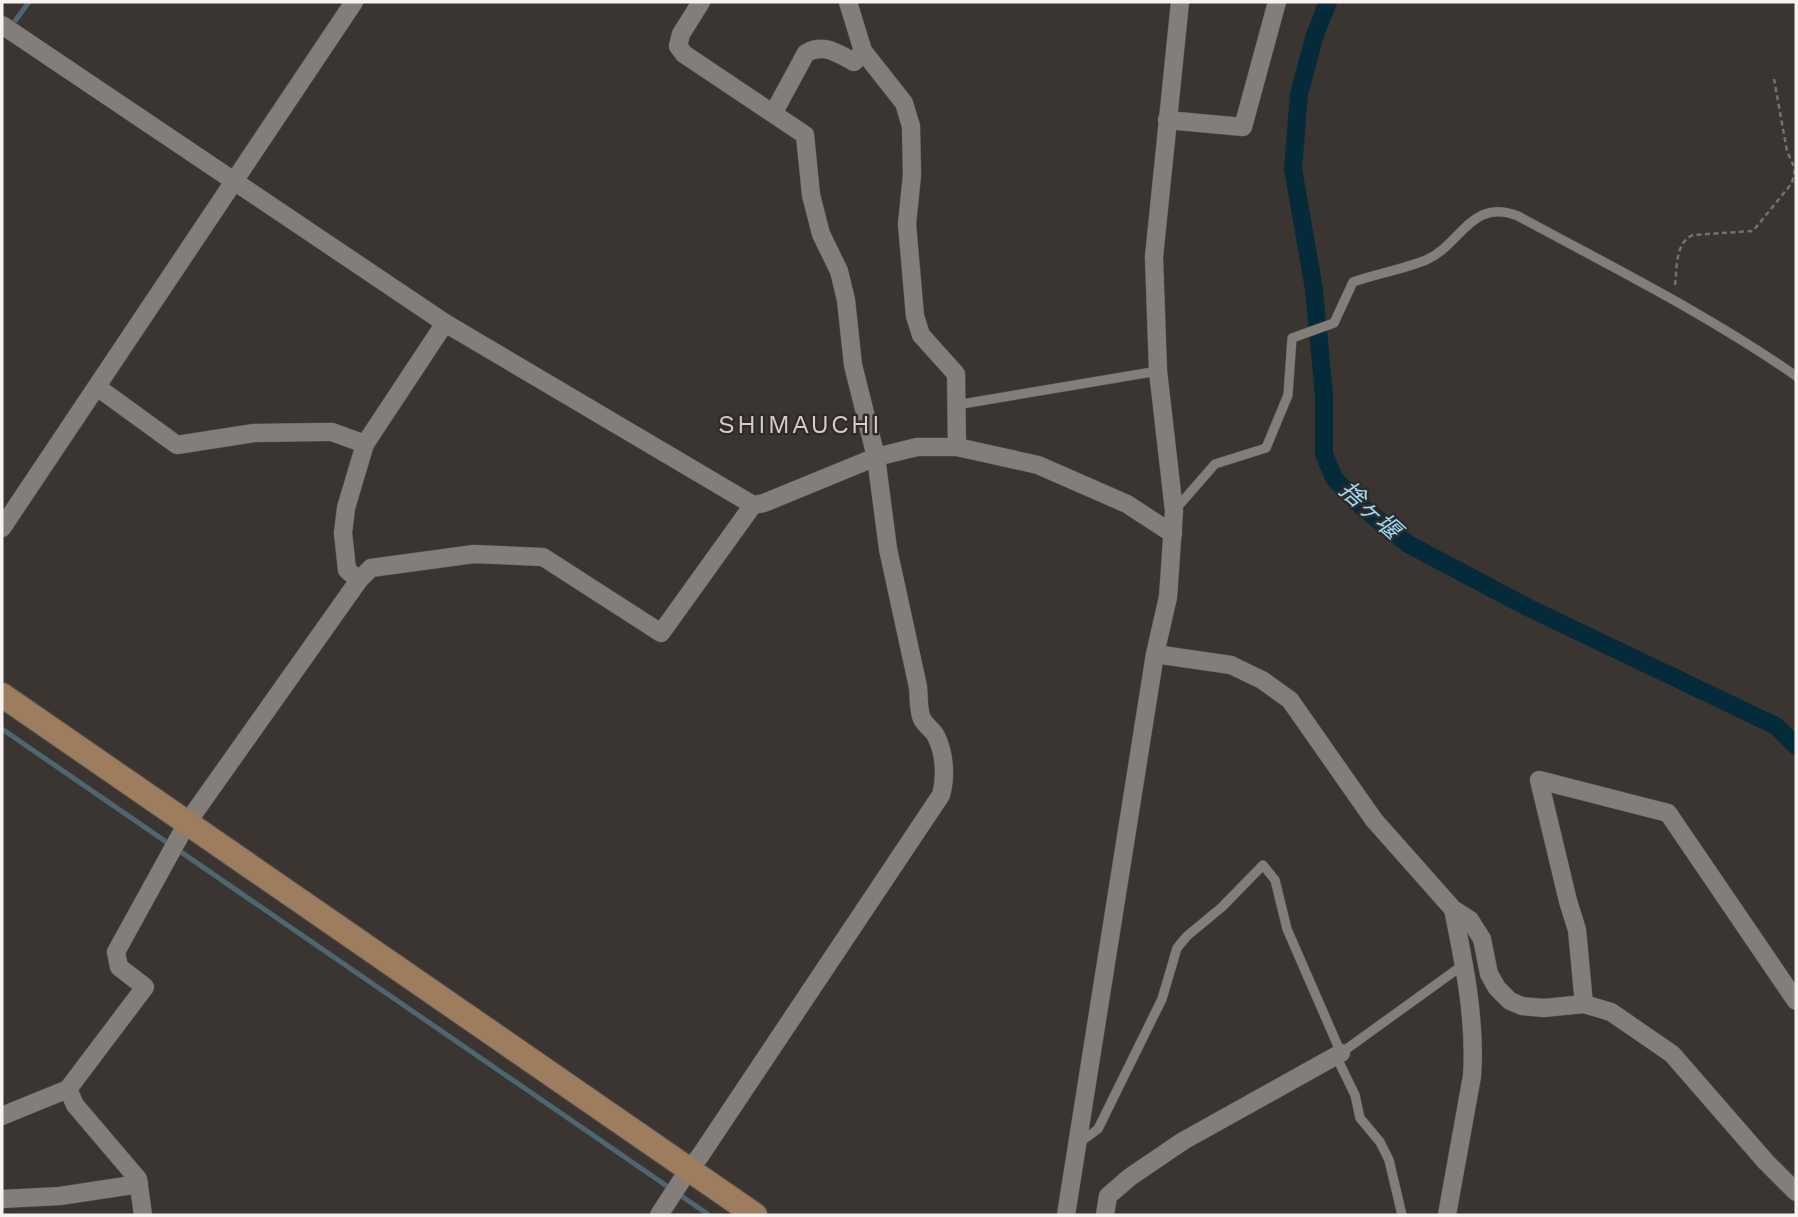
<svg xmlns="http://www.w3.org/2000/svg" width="1798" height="1217" font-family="'Work Sans','Noto Sans JP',sans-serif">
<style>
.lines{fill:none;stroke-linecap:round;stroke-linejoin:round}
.stream{stroke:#4e6671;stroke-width:5}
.canal{stroke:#052a3a;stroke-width:18}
.lane-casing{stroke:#595552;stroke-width:10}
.street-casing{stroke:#595552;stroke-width:19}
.secondary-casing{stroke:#595552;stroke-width:26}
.path{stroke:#77716e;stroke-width:2.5;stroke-dasharray:5 3.5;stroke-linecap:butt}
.lane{stroke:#847e7b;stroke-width:9}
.street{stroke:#847e7b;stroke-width:18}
.secondary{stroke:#9e7c5e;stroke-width:24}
.labels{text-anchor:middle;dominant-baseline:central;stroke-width:5;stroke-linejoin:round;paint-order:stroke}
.water-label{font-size:24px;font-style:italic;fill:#9adbfb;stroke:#312b28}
.quarter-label{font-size:26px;letter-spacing:2px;fill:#d2cbc8;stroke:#312b28}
</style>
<rect width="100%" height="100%" fill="#3b3532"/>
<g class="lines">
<g class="stream">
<polyline points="15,21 29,2"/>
<polyline points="2,729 709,1215"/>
</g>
<polyline class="canal" points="1328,2 1315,35 1299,94 1293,169 1314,289 1324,395 1324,454 1334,478 1361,506 1408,544 1529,608 1776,726 1796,746"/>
<defs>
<g id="lane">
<polyline points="956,405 1158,371"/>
<path d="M1174,511l41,-47 51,-16 22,-53 4,-57 42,-15 19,-41c23,-8 51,-13 73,-22 35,-15 45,-63 92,-44 94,51 191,99 278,160"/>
<polyline points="1336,1056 1355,1095 1360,1118 1380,1142 1389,1160 1402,1215"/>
<polyline points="1079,1143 1098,1129 1162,999 1177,948 1187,936 1222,907 1263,865 1275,880 1287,929 1341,1053 1463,965"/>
</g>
<g id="street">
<polyline points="848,2 863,51 904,103 911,126 912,175 907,224 915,316 921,335 956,374 957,447"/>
<polyline points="2,25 445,323 753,505 764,503 876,457 917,447 957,447 1038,465 1127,504 1173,534"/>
<path d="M774,112l32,-59c18,-10 31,0 48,9l9,-11"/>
<polyline points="1167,120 1243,127 1277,2"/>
<polyline points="97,387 177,445 254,433 322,432 332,432 365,444"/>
<polyline points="2,528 354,2"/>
<polyline points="359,580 347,570 343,533 346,508 365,444 445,323"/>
<polyline points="1155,654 1231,665 1262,680 1290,700 1374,820 1453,909 1470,920 1482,939 1489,974 1497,988 1510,1001 1522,1006 1544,1008 1584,1004 1611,1012 1672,1054 1766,1162 1796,1192"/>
<polyline points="1584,1004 1577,930 1568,901 1539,780 1668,813 1796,1001"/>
<polyline points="68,1089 75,1105 138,1179 143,1215"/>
<polyline points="2,1116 68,1089 145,987 119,967 116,952 187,823 359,580 371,568 474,554 543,557 661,633 753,505"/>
<polyline points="2,1199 60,1196 139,1184"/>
<path d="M659,1215l30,-46 11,-13 241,-361c5,-18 4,-41 -5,-59 -3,-6 -10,-10 -14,-17 -4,-9 -3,-22 -4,-32l-30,-138 -12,-92 -23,-92 -7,-65 -7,-29 -18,-37 -10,-39 -6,-60 -121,-81 -6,-8 3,-12 20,-32"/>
<polyline points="1066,1215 1155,654 1168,597 1174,511 1158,371 1154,257 1180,2"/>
<polyline points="1105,1215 1108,1196 1130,1177 1183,1141 1341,1053"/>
<path d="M1447,1215l25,-139c4,-56 -8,-113 -19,-167"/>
</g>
<polyline id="secondary" points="2,695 755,1215"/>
</defs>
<use href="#lane" class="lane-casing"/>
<use href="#street" class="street-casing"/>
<use href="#secondary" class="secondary-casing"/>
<path class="path" d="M1675,285c2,-16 0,-43 18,-50l60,-4 39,-48 3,-14 -8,-18 -13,-72"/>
<use href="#lane" class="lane"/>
<use href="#street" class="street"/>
<use href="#secondary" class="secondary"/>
</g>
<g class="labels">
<g class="water-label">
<text transform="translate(1370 510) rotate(42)">捨ヶ堰</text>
</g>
<g class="quarter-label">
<text x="800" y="424">SHIMAUCHI</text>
</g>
</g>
<rect width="1798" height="1217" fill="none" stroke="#f7f3f1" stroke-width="7"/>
</svg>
